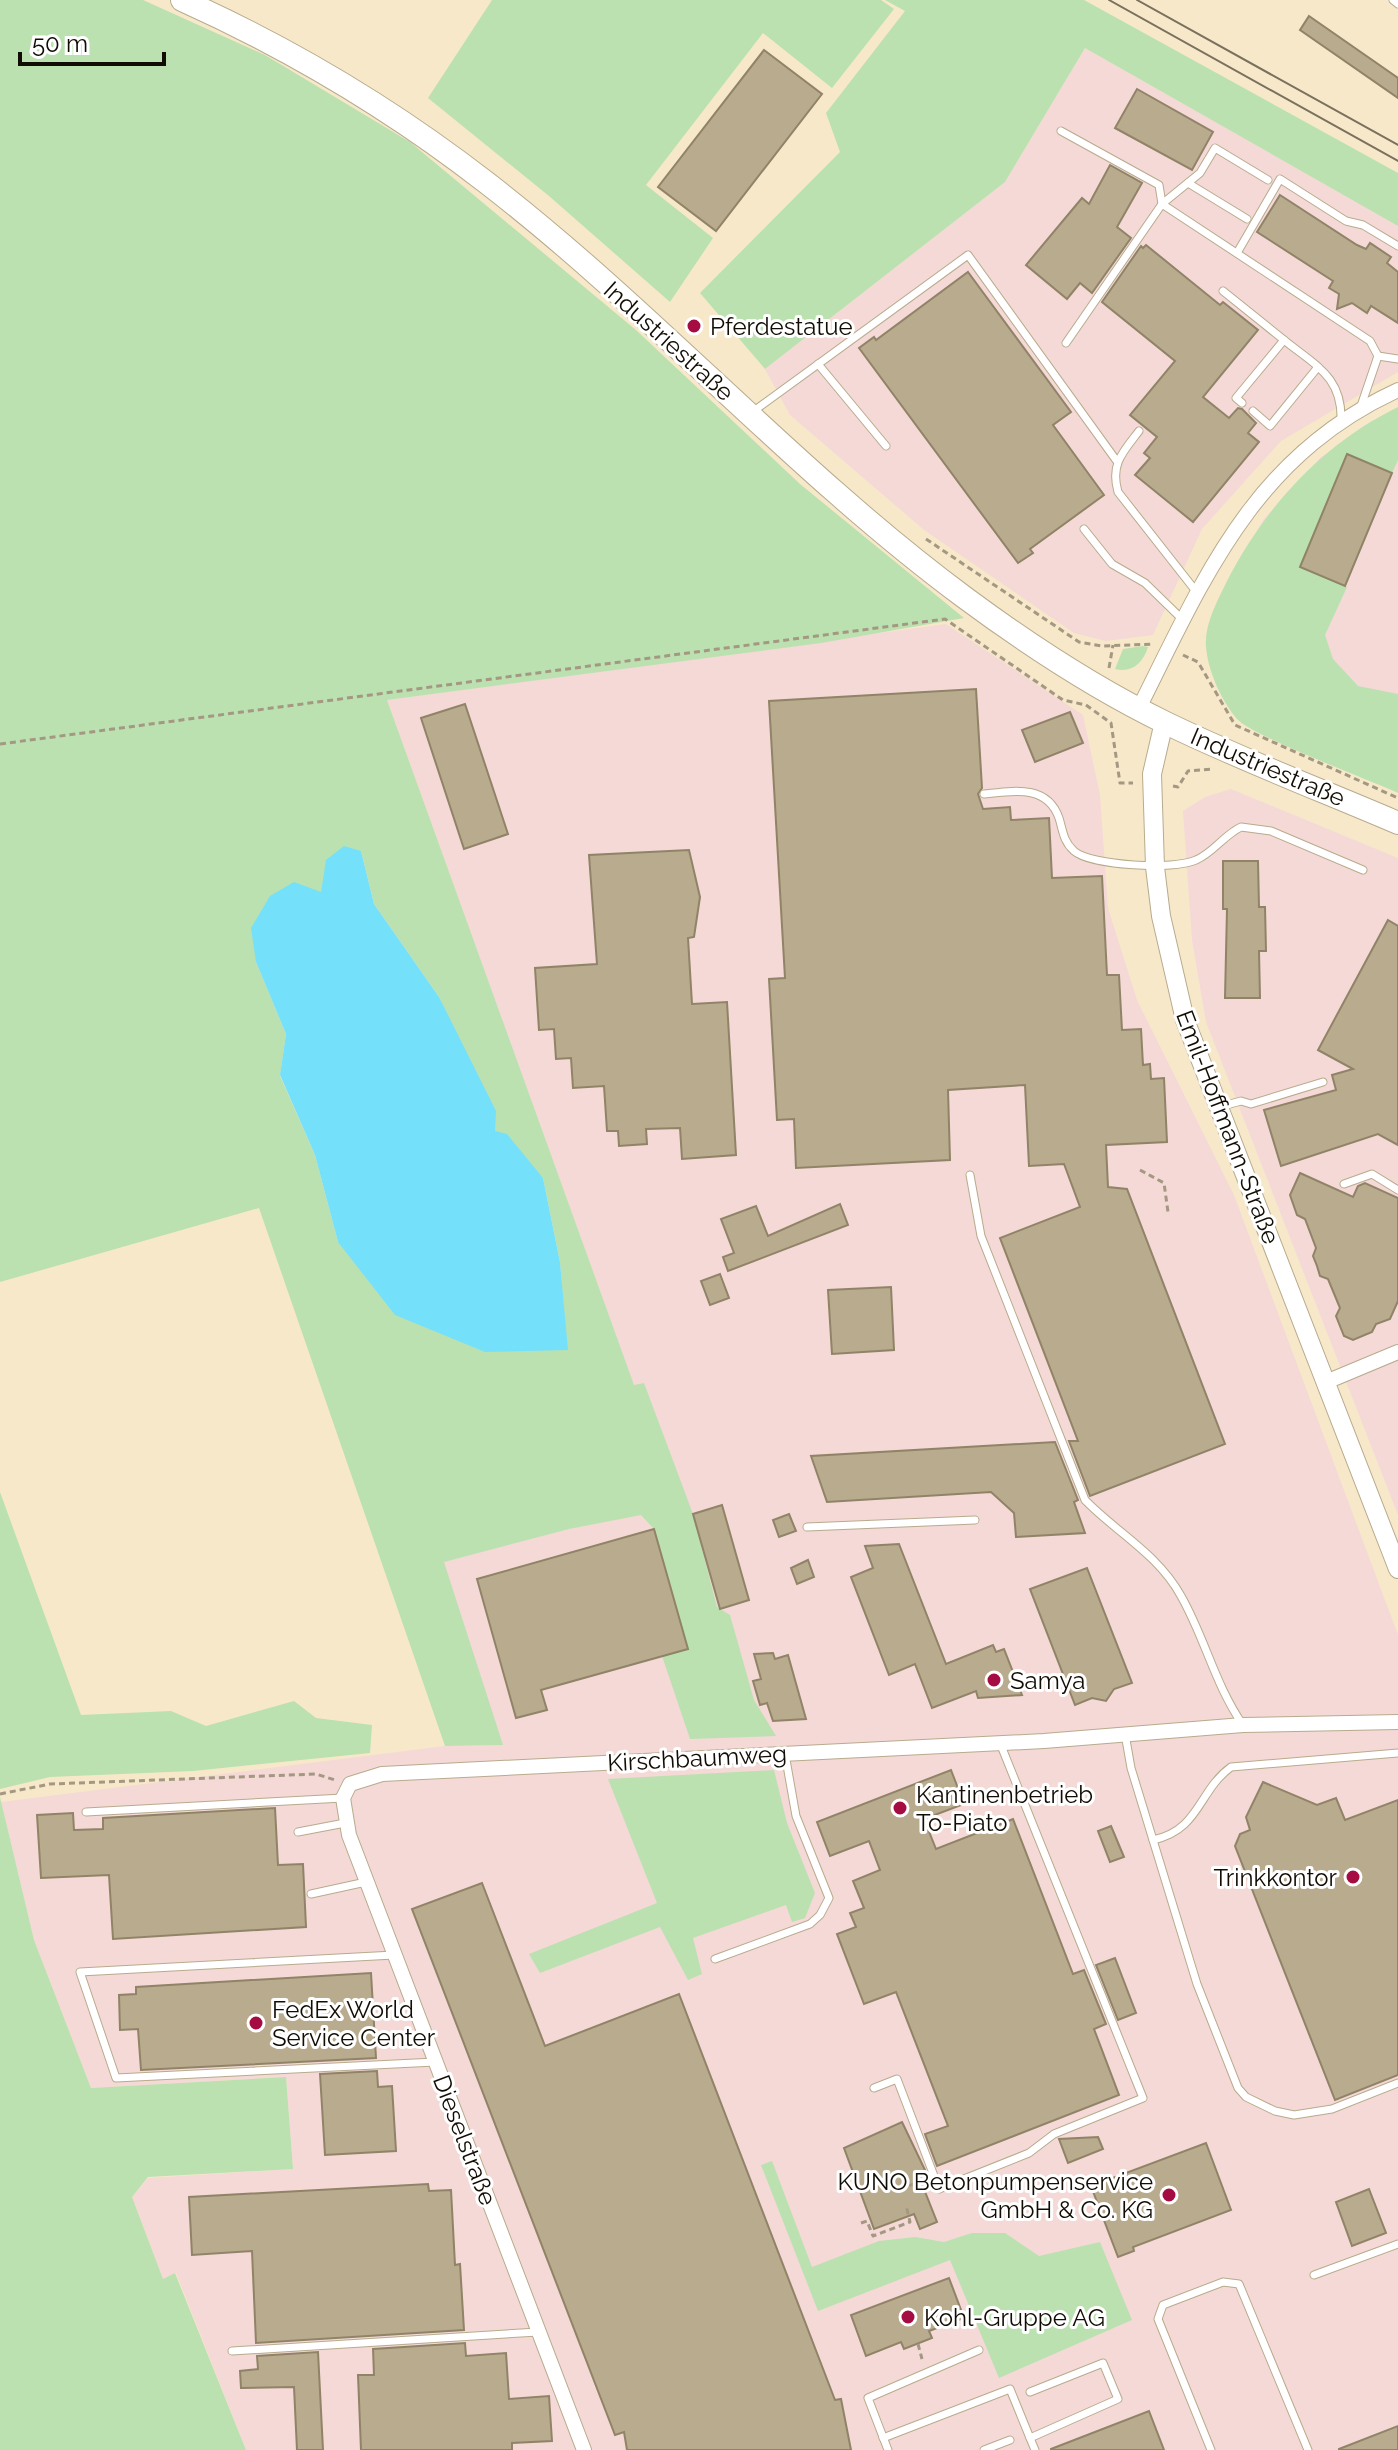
<svg xmlns="http://www.w3.org/2000/svg" width="1398" height="2450" font-family="Raleway,sans-serif">
<style>
.industrial{fill:#f4d9d6}
.green{fill:#bbe1b1;fill-rule:evenodd}
.water{fill:#75e0fa}
.building{fill:#b9ab8d;stroke:#908367;stroke-width:2}
.lines{fill:none;stroke-linecap:round;stroke-linejoin:round}
.service-casing{stroke:#b8ab8d;stroke-width:9}
.minor-casing{stroke:#b8ab8d;stroke-width:16}
.tertiary-casing{stroke:#b8ab8d;stroke-width:20}
.secondary-casing{stroke:#b8ab8d;stroke-width:24}
.path{stroke:#a49882;stroke-width:3;stroke-dasharray:6 4;stroke-linecap:butt}
.service{stroke:#fff;stroke-width:7}
.minor{stroke:#fff;stroke-width:14}
.tertiary{stroke:#fff;stroke-width:18}
.secondary{stroke:#fff;stroke-width:22}
.tram{stroke:#7a705e;stroke-width:2}
.poi-dot{fill:#a50c41;stroke:#fff;stroke-width:3}
.labels{text-anchor:middle;dominant-baseline:central;stroke-width:6;stroke-linejoin:round;paint-order:stroke}
.poi-label{font-size:24px;fill:#120d04;stroke:#fff;text-anchor:start}
.street-label{font-size:24px;fill:#120d04;stroke:#fff}
</style>
<rect width="100%" height="100%" fill="#f7e8ca"/>
<g class="industrial">
<polygon points="1085,48 1398,226 1398,372 1281,441 1202,529 1153,635 1106,641 1074,633 924,530 790,415 765,369 1005,182"/>
<polygon points="1398,407 1398,783 1209,662 1206,647 1211,618 1219,597 1264,519 1320,458"/>
<polygon points="946,624 1083,715 1100,795 1108,908 1137,1000 1234,1195 1398,1635 1398,2450 246,2450 176,2273 163,2279 132,2197 148,2178 293,2169 286,2077 91,2088 34,1940 1,1802 445,1746 502,1745 413,1468 634,1386 387,700"/>
<polygon points="1231,789 1398,858 1398,1515 1206,1022 1192,940 1183,811 1205,797"/>
</g>
<g class="green">
<path d="M0,0h143l122,55 145,87 226,188 164,154 164,134 -143,25 -434,57 247,685 10,-2 49,131 24,93 13,8 24,85 22,36 -86,3 -28,-83 -8,-127 -13,-14 -72,14 -125,33 59,183 -58,1 -186,-538 -259,74zM361,851l13,53 65,93 56,134 48,47 17,84 7,88 -229,-108 -23,-87 -35,-79 6,-42 -30,-72z"/>
<polygon points="492,0 881,0 894,9 832,88 763,33 646,185 713,238 670,302 549,196 428,98"/>
<polygon points="885,0 1084,0 1398,173 1398,226 1085,48 1005,182 765,369 700,293 840,152 826,113 905,11"/>
<path d="M1398,407v53l-6,13 -45,-18 -47,112 47,20 -22,48 8,24 25,27 40,8v99c-28,-13 -146,-57 -161,-74 -16,-19 -29,-48 -31,-72 -2,-22 11,-45 20,-64 38,-75 96,-139 172,-176z"/>
<path d="M1143,646l5,1c-5,16 -16,26 -33,22l8,-20z"/>
<polygon points="0,1492 81,1715 171,1711 206,1726 294,1701 316,1718 372,1725 370,1753 193,1771 50,1777 0,1789"/>
<polygon points="774,1770 787,1823 815,1893 805,1918 792,1922 786,1905 693,1938 702,1974 688,1980 660,1927 540,1973 529,1954 657,1903 608,1779"/>
<polygon points="0,1797 34,1940 91,2088 286,2077 293,2169 148,2177 132,2197 163,2279 175,2273 246,2450 0,2450"/>
<polygon points="772,2161 812,2267 879,2241 915,2237 944,2242 972,2233 1005,2233 1039,2256 1100,2242 1132,2320 999,2378 950,2260 818,2311 761,2165"/>
</g>
<polygon class="water" points="344,846 361,851 374,904 439,997 496,1111 495,1131 507,1134 543,1178 560,1262 568,1350 485,1352 395,1315 338,1242 315,1155 280,1075 286,1034 256,962 251,928 270,896 294,882 321,892 326,860"/>
<g class="building">
<polygon points="1309,16 1398,78 1398,98 1300,30"/>
<polygon points="764,50 822,94 716,231 658,187"/>
<polygon points="1137,89 1213,132 1192,170 1115,128"/>
<polygon points="1110,165 1142,183 1117,227 1131,238 1092,293 1080,283 1067,299 1026,265 1082,198 1089,204"/>
<polygon points="1280,195 1357,245 1366,249 1370,243 1391,257 1387,263 1398,272 1398,323 1371,306 1367,313 1352,303 1337,309 1339,294 1329,288 1333,281 1257,232"/>
<polygon points="1146,245 1220,305 1223,302 1258,330 1203,397 1229,418 1238,408 1242,409 1256,423 1248,433 1259,442 1193,522 1135,475 1150,458 1144,453 1157,437 1130,415 1175,361 1102,302 1141,246 1143,248"/>
<polygon points="968,272 1071,412 1053,425 1104,495 1030,549 1033,553 1018,563 859,348 874,337 876,340"/>
<polygon points="1347,454 1392,473 1345,586 1300,567"/>
<polygon points="976,689 982,788 978,794 983,809 1010,807 1011,820 1049,818 1052,878 1102,876 1107,975 1119,975 1122,1030 1141,1029 1143,1065 1150,1064 1151,1079 1164,1078 1167,1142 1106,1145 1108,1187 1127,1189 1225,1444 1090,1496 1069,1441 1078,1441 1000,1238 1080,1207 1064,1164 1029,1166 1025,1085 948,1090 950,1160 796,1168 794,1119 777,1120 769,979 785,978 769,701"/>
<polygon points="465,704 508,834 464,849 421,718"/>
<polygon points="1070,712 1083,743 1035,762 1022,730"/>
<polygon points="689,850 700,897 694,937 688,938 692,1004 727,1002 736,1155 682,1159 680,1128 646,1129 647,1144 619,1146 618,1131 607,1131 604,1086 573,1088 571,1058 556,1059 554,1029 539,1030 535,968 597,964 589,855"/>
<polygon points="1223,861 1258,861 1259,907 1265,907 1266,951 1259,951 1260,998 1225,998 1227,909 1223,909"/>
<polygon points="1388,920 1398,926 1398,1145 1378,1134 1281,1166 1264,1110 1336,1090 1332,1075 1353,1069 1318,1050"/>
<polygon points="1300,1173 1353,1197 1358,1186 1365,1183 1398,1198 1398,1301 1390,1319 1376,1324 1372,1332 1353,1340 1344,1336 1336,1316 1340,1308 1328,1279 1320,1276 1317,1266 1313,1256 1316,1248 1305,1219 1297,1215 1290,1195"/>
<polygon points="840,1204 848,1225 728,1271 723,1257 734,1253 721,1219 756,1206 768,1236"/>
<polygon points="720,1274 729,1298 710,1305 701,1281"/>
<polygon points="891,1287 894,1350 832,1354 828,1290"/>
<polygon points="1055,1442 1078,1500 1074,1502 1085,1533 1016,1537 1014,1513 991,1492 827,1502 811,1456"/>
<polygon points="722,1505 749,1600 720,1609 693,1514"/>
<polygon points="789,1514 796,1531 779,1537 773,1520"/>
<polygon points="654,1529 688,1649 541,1690 547,1710 516,1718 477,1579"/>
<polygon points="899,1544 946,1664 993,1645 996,1652 1004,1649 1022,1695 978,1698 976,1691 932,1708 915,1664 889,1675 851,1577 873,1568 865,1546"/>
<polygon points="808,1560 814,1577 797,1584 791,1568"/>
<polygon points="1087,1568 1132,1683 1114,1689 1106,1701 1092,1698 1075,1705 1030,1589"/>
<polygon points="773,1653 775,1659 788,1655 806,1719 773,1721 767,1703 760,1705 753,1681 761,1679 754,1654"/>
<polygon points="951,1770 964,1804 924,1819 936,1849 1013,1819 1073,1974 1084,1970 1106,2024 1094,2029 1119,2095 937,2166 925,2134 948,2126 896,1992 864,2004 837,1934 856,1927 850,1913 864,1908 853,1881 880,1870 869,1841 830,1856 817,1822"/>
<polygon points="1263,1782 1317,1805 1336,1798 1345,1820 1398,1800 1398,2075 1335,2100 1235,1846 1240,1834 1250,1830 1246,1817"/>
<polygon points="275,1808 278,1865 303,1864 306,1927 113,1939 109,1875 41,1878 37,1815 73,1813 74,1830 103,1829 103,1818"/>
<polygon points="1111,1826 1124,1857 1110,1862 1098,1831"/>
<polygon points="482,1883 545,2046 679,1994 835,2400 841,2399 851,2450 627,2450 624,2432 615,2435 412,1909"/>
<polygon points="1115,1958 1136,2013 1118,2020 1096,1965"/>
<polygon points="371,1973 376,2058 141,2070 138,2029 120,2030 119,1995 136,1994 136,1987"/>
<polygon points="377,2071 378,2087 392,2086 396,2151 325,2155 320,2074"/>
<polygon points="902,2122 925,2170 920,2179 937,2222 920,2229 914,2214 874,2229 844,2148"/>
<polygon points="1098,2137 1103,2149 1068,2163 1059,2139"/>
<polygon points="1206,2143 1231,2210 1133,2247 1134,2251 1118,2257 1091,2186"/>
<polygon points="428,2184 429,2191 451,2190 455,2265 460,2264 464,2330 256,2343 252,2251 192,2255 189,2197"/>
<polygon points="1369,2189 1386,2233 1352,2246 1336,2202"/>
<polygon points="949,2278 964,2318 929,2331 932,2338 904,2349 901,2342 866,2356 851,2315"/>
<polygon points="465,2343 466,2356 506,2353 509,2399 549,2396 552,2441 512,2443 512,2450 361,2450 358,2375 374,2375 373,2349"/>
<polygon points="318,2352 323,2450 297,2450 294,2387 241,2388 240,2371 258,2369 257,2356"/>
<polygon points="1149,2411 1164,2450 1051,2450 1051,2449"/>
<polygon points="1398,2426 1398,2450 1339,2450 1339,2449"/>
</g>
<g class="lines">
<defs>
<g id="service">
<polyline points="1393,0 1398,4"/>
<polyline points="1061,131 1159,185 1162,204 1370,341 1378,356 1360,409"/>
<polyline points="1188,183 1247,219"/>
<polyline points="1237,253 1280,179 1346,221 1363,225 1398,246"/>
<polyline points="1223,291 1284,340"/>
<polyline points="1066,343 1162,204 1200,173 1215,148 1268,180"/>
<polyline points="1378,356 1398,359"/>
<polyline points="818,364 886,446"/>
<path d="M1242,403l-6,-5 48,-58c32,26 59,37 57,82"/>
<polyline points="1253,411 1270,426 1318,367"/>
<polyline points="751,413 968,255 1116,460"/>
<path d="M1139,431c-16,21 -29,33 -21,61l77,98"/>
<polyline points="1084,529 1112,564 1145,583 1181,618"/>
<path d="M984,794c29,-3 63,-10 75,24 4,13 4,23 15,33 17,15 101,19 122,9 17,-7 28,-25 45,-33l30,4 92,39"/>
<polyline points="1219,1107 1241,1101 1251,1104 1323,1082"/>
<path d="M970,1175l11,61 104,264c32,33 73,54 96,96 24,42 34,89 62,129"/>
<polyline points="1344,1184 1372,1174 1398,1190"/>
<polyline points="807,1527 975,1520"/>
<polyline points="1125,1734 1131,1768 1197,1984 1238,2088 1246,2097 1275,2111 1294,2115 1332,2109 1398,2083"/>
<polyline points="86,1812 343,1798"/>
<polyline points="298,1832 345,1823"/>
<path d="M1153,1840c47,-10 45,-49 78,-73l167,-14"/>
<polyline points="311,1894 366,1882"/>
<polyline points="394,1955 80,1972 116,2078 435,2062"/>
<polyline points="715,1959 810,1924 820,1915 829,1898 796,1816 785,1754"/>
<polyline points="874,2088 897,2079 939,2189 1029,2153 1054,2134 1143,2098 1000,1743"/>
<polyline points="1314,2275 1398,2244"/>
<polyline points="232,2351 538,2332"/>
<polyline points="1030,2392 1103,2363 1118,2399 1030,2438 1035,2450"/>
<polyline points="883,2438 1010,2389 1030,2438"/>
<polyline points="888,2450 868,2398 979,2350"/>
<polyline points="984,2450 1010,2440"/>
<polyline points="1211,2450 1158,2319 1163,2305 1223,2282 1239,2284 1308,2450"/>
</g>
<g id="minor">
<path d="M1139,708c66,-132 115,-252 259,-318"/>
<polyline points="1326,1382 1398,1352"/>
<polyline points="584,2450 349,1835 343,1798 350,1784 382,1774 1044,1741 1243,1725 1398,1722"/>
</g>
<polyline id="tertiary" points="1164,722 1152,774 1155,867 1161,916 1185,1020 1398,1569"/>
<path id="secondary" d="M182,0c109,49 211,110 305,183 167,129 307,288 477,414 62,46 132,92 202,126 76,37 155,67 232,100"/>
</defs>
<use href="#service" class="service-casing"/>
<use href="#minor" class="minor-casing"/>
<use href="#tertiary" class="tertiary-casing"/>
<use href="#secondary" class="secondary-casing"/>
<g class="path">
<polyline points="926,539 1079,642 1102,646 1154,644"/>
<polyline points="1183,655 1198,662 1235,725 1398,798"/>
<polyline points="1109,668 1113,645"/>
<polyline points="1086,705 1111,723 1120,783 1133,783"/>
<polyline points="0,744 945,619 1063,700 1086,705"/>
<polyline points="1173,786 1178,787 1188,771 1214,769"/>
<polyline points="1140,1170 1164,1183 1168,1212"/>
<polyline points="0,1794 50,1784 316,1774 335,1780"/>
<polyline points="900,2189 922,2181"/>
<polyline points="861,2223 867,2221 873,2236 910,2222 906,2205"/>
<polyline points="918,2344 922,2359"/>
</g>
<use href="#service" class="service"/>
<use href="#minor" class="minor"/>
<use href="#tertiary" class="tertiary"/>
<use href="#secondary" class="secondary"/>
<g class="tram">
<polyline points="1109,0 1398,161"/>
<polyline points="1137,0 1398,145"/>
</g>
</g>
<g class="poi-dot">
<circle cx="694" cy="326" r="8"/>
<circle cx="994" cy="1680" r="8"/>
<circle cx="900" cy="1808" r="8"/>
<circle cx="1353" cy="1877" r="8"/>
<circle cx="256" cy="2023" r="8"/>
<circle cx="1169" cy="2195" r="8"/>
<circle cx="908" cy="2317" r="8"/>
</g>
<g class="labels">
<g class="poi-label">
<text x="710" y="326">Pferdestatue</text>
<text x="1010" y="1680">Samya</text>
<text x="916" y="1794">Kantinenbetrieb<tspan x="916" dy="28">To-Piato</tspan></text>
<text x="1337" y="1877" text-anchor="end">Trinkkontor</text>
<text x="272" y="2009">FedEx World<tspan x="272" dy="28">Service Center</tspan></text>
<text x="1153" y="2181" text-anchor="end">KUNO Betonpumpenservice<tspan x="1153" dy="28">GmbH &amp; Co. KG</tspan></text>
<text x="924" y="2317">Kohl-Gruppe AG</text>
</g>
<g class="street-label">
<text transform="translate(669 341) rotate(42)">Industriestraße</text>
<text transform="translate(1268 767) rotate(23)">Industriestraße</text>
<text transform="translate(1228 1127) rotate(69)">Emil-Hoffmann-Straße</text>
<text transform="translate(697 1758) rotate(-3)">Kirschbaumweg</text>
<text transform="translate(465 2140) rotate(69)">Dieselstraße</text>
</g>
</g>
<path d="M20 52v12h144v-12" fill="none" stroke="#120d04" stroke-width="4"/>
<text x="32" y="52" font-size="24" fill="#120d04" stroke="#ffffff" stroke-width="6" paint-order="stroke">50 m</text>
</svg>
